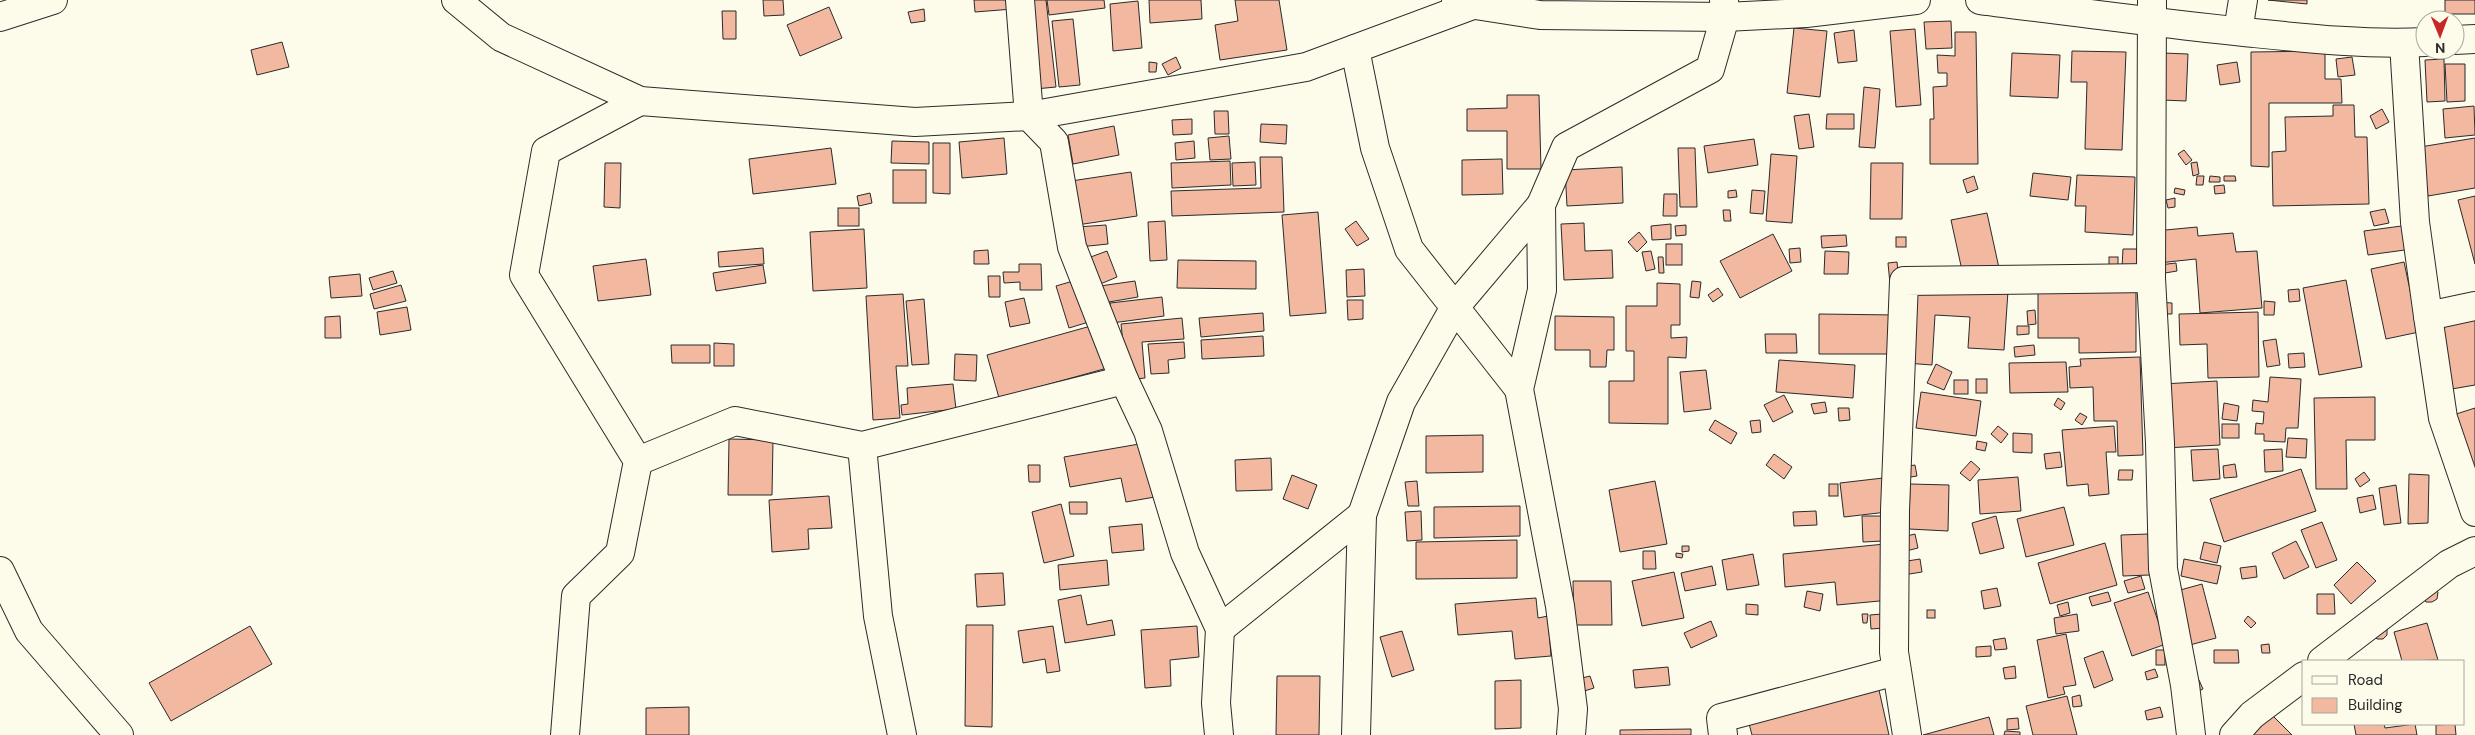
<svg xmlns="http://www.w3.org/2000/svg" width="2475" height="735" font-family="'DM Sans',sans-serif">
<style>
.building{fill:#f2b8a0;stroke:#2b2b2b}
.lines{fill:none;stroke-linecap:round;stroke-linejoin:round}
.minor-casing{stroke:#2b2b2b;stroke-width:30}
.tertiary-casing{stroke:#2b2b2b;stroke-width:30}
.primary-casing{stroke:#2b2b2b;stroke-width:30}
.minor{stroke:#fdfbea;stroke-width:28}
.tertiary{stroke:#fdfbea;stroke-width:28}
.primary{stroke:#fdfbea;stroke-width:28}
</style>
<rect width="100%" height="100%" fill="#fdfbea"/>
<g class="building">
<polygon points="763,0 783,0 784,15 764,16"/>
<polygon points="974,0 1012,0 1013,9 975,12"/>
<polygon points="1024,0 1046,0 1056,87 1035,89"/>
<polygon points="1047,0 1104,0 1105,8 1049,15"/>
<polygon points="1149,0 1201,0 1202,19 1150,23"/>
<polygon points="1235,0 1279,0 1287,50 1220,60 1215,25 1238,21"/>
<polygon points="2268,0 2307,0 2307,4"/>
<rect x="2445" y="0" width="30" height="14"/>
<polygon points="1138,1 1142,48 1113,51 1110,4"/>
<polygon points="829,7 842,38 800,56 787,25"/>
<polygon points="924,9 925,21 911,23 908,12"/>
<polygon points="722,11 736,11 736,39 723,39"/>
<polygon points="1073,19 1080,85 1059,87 1052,21"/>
<polygon points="1951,21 1952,48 1926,49 1924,22"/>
<polygon points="1794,28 1827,31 1820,97 1787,93"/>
<polygon points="1915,29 1921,105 1896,107 1890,31"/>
<polygon points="1854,30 1857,61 1838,63 1834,33"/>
<polygon points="1955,32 1976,32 1978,164 1930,164 1930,119 1934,119 1933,87 1947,86 1947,73 1938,73 1937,55 1955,56"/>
<polygon points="282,42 289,67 257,75 251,50"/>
<polygon points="2072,51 2126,52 2122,150 2085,149 2087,82 2071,82"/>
<polygon points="2325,51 2325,79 2341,79 2342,103 2269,103 2269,167 2251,166 2251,52"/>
<polygon points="2012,53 2060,55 2058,98 2010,96"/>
<polygon points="2163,53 2188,54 2186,101 2162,100"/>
<polygon points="1176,57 1181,68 1168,75 1162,64"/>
<polygon points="2352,57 2355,75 2338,77 2336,59"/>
<polygon points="2444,59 2445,101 2427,102 2425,60"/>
<polygon points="1149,62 1157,63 1156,72 1149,72"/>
<polygon points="2237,62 2240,82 2220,85 2217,65"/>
<polygon points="2445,64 2465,64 2465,101 2447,102"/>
<polygon points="1864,87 1880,89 1875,148 1859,147"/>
<polygon points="1507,95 1539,95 1541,169 1507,169 1507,131 1467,131 1467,109 1507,108"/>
<polygon points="2333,105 2354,105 2355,137 2367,137 2369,204 2273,206 2272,152 2286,151 2285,117 2333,116"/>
<polygon points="2474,106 2475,135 2445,138 2443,109"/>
<polygon points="2382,109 2389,122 2376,129 2370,116"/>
<polygon points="1214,111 1228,111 1229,134 1215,134"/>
<polygon points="1809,114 1814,147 1799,149 1794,116"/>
<polygon points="1827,114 1854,114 1854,129 1826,129"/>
<polygon points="1192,119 1192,134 1173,135 1172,120"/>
<polygon points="1261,124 1287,125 1286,144 1260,142"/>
<polygon points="1114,126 1119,155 1073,164 1068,135"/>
<polygon points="1229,136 1231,159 1210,160 1208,138"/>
<polygon points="1004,138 1007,174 962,178 959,142"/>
<polygon points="2475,138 2475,188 2428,196 2420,147"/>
<polygon points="1754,139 1758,165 1708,173 1704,146"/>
<polygon points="892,141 929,142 929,164 891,163"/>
<polygon points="1194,141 1195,158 1176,160 1175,143"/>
<polygon points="933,143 950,143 950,194 933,193"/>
<polygon points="831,148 836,184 753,194 749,159"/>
<polygon points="1678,148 1695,148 1697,207 1680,207"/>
<polygon points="2184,150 2192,160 2186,165 2178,154"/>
<polygon points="1771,154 1797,156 1792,223 1766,221"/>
<polygon points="1260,157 1282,157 1284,212 1172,216 1171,191 1261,188"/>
<polygon points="1502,159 1503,194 1462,195 1462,160"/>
<polygon points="1230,161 1231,185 1172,188 1171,163"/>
<polygon points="1255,162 1256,185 1233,186 1232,163"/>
<polygon points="2197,162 2199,174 2193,176 2191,163"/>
<polygon points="605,163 621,163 620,208 604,207"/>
<polygon points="1871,163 1903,163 1902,219 1870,219"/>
<polygon points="1622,167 1623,203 1567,206 1565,170"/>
<rect x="893" y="170" width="33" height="33"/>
<polygon points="1131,172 1137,216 1077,225 1071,181"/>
<polygon points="2033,173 2071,177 2068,200 2030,196"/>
<polygon points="2077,175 2135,177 2133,235 2085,232 2086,206 2075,206"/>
<polygon points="1974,176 1978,189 1967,193 1963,180"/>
<polygon points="2197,176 2204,176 2203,185 2196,185"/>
<polygon points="2210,176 2220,177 2220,182 2209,182"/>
<polygon points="2224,176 2235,176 2236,181 2224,181"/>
<polygon points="2224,185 2225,193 2215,194 2214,186"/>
<polygon points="2175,188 2185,190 2184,195 2174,193"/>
<polygon points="1736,190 1737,197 1728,198 1728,191"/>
<polygon points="1752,190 1765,191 1763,214 1750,213"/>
<polygon points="870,193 872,203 859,206 857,196"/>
<polygon points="1664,194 1677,194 1677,216 1663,216"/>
<polygon points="2475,196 2475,264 2458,200"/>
<polygon points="2175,198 2175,207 2168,208 2166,200"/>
<rect x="838" y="208" width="21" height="18"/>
<polygon points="2385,209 2389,223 2374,226 2370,212"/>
<polygon points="1723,210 1730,210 1731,221 1724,221"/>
<polygon points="1318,212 1326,313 1290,316 1282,215"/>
<polygon points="1987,213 1999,268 1963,275 1951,220"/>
<polygon points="1165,221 1167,260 1150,261 1148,222"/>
<polygon points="1356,221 1369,239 1357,246 1345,229"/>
<polygon points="1584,223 1585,251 1612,250 1613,278 1564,280 1561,224"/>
<polygon points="1671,224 1671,239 1652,240 1651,226"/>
<polygon points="1106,225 1108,244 1079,247 1077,227"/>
<polygon points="1686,225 1686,235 1676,236 1675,226"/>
<polygon points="2409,225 2412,249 2368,255 2364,231"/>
<polygon points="2197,227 2198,236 2233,233 2236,252 2257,251 2262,308 2200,313 2196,259 2158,263 2155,231"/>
<polygon points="864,229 867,288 813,291 810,232"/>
<polygon points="1639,232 1647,242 1637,252 1628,242"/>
<polygon points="1773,234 1792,271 1740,298 1720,261"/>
<polygon points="1846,235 1847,246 1822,248 1821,236"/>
<rect x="1896" y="237" width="10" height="10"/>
<rect x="1666" y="244" width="16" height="21"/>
<polygon points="763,248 764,264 719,267 718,252"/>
<polygon points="1800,248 1801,262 1790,263 1789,249"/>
<polygon points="2123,249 2137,249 2137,267 2122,267"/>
<polygon points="988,250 989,264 974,264 974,251"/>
<polygon points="1107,251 1117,277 1098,285 1088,258"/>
<polygon points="1651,251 1655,269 1646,271 1642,252"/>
<polygon points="1825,251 1849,252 1848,274 1824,274"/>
<polygon points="1658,257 1663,257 1664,273 1659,273"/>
<rect x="2109" y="257" width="9" height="9"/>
<polygon points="646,259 651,295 598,301 593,266"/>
<polygon points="1178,260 1256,261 1256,289 1177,288"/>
<polygon points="1897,262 1899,283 1890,284 1888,263"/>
<polygon points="2404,262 2419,332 2386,339 2371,269"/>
<polygon points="2176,263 2177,271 2159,274 2159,265"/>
<polygon points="1019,264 1041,264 1042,290 1020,290 1020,282 1004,283 1003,272 1019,272"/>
<polygon points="763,265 766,283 716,291 713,273"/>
<polygon points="1364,269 1365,296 1347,297 1346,270"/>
<polygon points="393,271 397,283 373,290 369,278"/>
<polygon points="360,274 362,296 331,298 329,277"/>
<polygon points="988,276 1000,276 1000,297 989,297"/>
<polygon points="1080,279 1092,321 1069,328 1056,286"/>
<polygon points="2346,280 2362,367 2319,375 2303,288"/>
<polygon points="1135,281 1138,297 1103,303 1100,286"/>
<polygon points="1692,281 1701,282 1699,298 1690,297"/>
<polygon points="1657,283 1680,284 1680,325 1671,325 1671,338 1687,337 1686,358 1668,357 1668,424 1609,423 1609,381 1634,381 1634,351 1626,351 1626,306 1657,306"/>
<polygon points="401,285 406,301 374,309 370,294"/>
<polygon points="1912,285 2008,291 2004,350 1968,348 1970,317 1935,315 1932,365 1906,363"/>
<polygon points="1718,288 1723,295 1713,302 1708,295"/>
<polygon points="2299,289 2300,301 2289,302 2288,290"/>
<polygon points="2038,291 2136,291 2136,352 2079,353 2079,338 2038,338"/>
<polygon points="903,294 908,366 896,366 900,418 873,420 866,296"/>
<polygon points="1162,297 1164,316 1112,323 1110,303"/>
<polygon points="1024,298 1030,323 1010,327 1005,302"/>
<polygon points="924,299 929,364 912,365 906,301"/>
<polygon points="1347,300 1363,300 1363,319 1348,320"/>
<polygon points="2264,301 2275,302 2274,315 2264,315"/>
<polygon points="2156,302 2172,303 2172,314 2156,314"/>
<polygon points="407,307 411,330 380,335 377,312"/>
<polygon points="2035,310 2036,324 2028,325 2027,311"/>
<polygon points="2258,312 2259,377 2208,378 2207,344 2180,345 2179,314"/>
<polygon points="1263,313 1264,331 1201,337 1199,318"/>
<polygon points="2475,313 2475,385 2446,390 2432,322"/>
<polygon points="1819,314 1896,315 1896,354 1819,354"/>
<polygon points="340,316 341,338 325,338 325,317"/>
<polygon points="1555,316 1614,317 1614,350 1607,350 1606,367 1590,367 1590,350 1555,350"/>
<polygon points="1182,318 1184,339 1142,342 1145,378 1127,380 1121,324"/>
<polygon points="1098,324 1111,367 999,398 987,355"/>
<polygon points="2017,326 2029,326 2029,334 2017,335"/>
<polygon points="1765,334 1796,334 1797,353 1766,353"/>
<polygon points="1263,336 1264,356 1202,359 1201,340"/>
<polygon points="2276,339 2280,365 2267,367 2263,341"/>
<polygon points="1184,342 1185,358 1168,360 1169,373 1151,374 1148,344"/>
<polygon points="714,343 734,344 734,366 714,366"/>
<polygon points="671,345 710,345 710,363 672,363"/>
<polygon points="2034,345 2035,355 2015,357 2014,347"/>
<polygon points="2304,353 2305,367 2289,368 2288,354"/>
<polygon points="955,354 977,355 976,381 954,380"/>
<polygon points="2140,357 2143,455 2118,456 2117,421 2094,421 2093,387 2070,388 2069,367 2081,366 2080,359"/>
<polygon points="1779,360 1855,365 1853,398 1776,392"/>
<polygon points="2066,362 2068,392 2010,393 2009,363"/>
<polygon points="1936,364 1952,372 1944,390 1927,383"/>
<polygon points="1706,370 1711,409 1684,412 1680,372"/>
<polygon points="2270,377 2301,379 2298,428 2286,428 2285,442 2264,441 2264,434 2255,434 2256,423 2263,424 2264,412 2252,411 2253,400 2268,402"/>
<rect x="1976" y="379" width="11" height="14"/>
<rect x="1954" y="380" width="14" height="14"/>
<polygon points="2217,381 2220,445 2165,448 2162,384"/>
<polygon points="953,384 956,409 902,415 901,405 908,404 907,388"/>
<polygon points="1921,392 1981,401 1976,436 1916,428"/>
<polygon points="1784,395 1793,412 1773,422 1764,405"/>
<polygon points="2375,397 2375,440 2346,440 2347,489 2316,489 2314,398"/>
<polygon points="2058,398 2065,403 2061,410 2054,405"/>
<polygon points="1825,402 1827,412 1814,414 1811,404"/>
<polygon points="2224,403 2239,406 2237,421 2222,419"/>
<polygon points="1838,408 1849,408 1850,420 1839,421"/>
<polygon points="2475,408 2475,493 2450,416"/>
<polygon points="2080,413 2087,417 2082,425 2075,420"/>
<polygon points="1715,420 1737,433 1731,444 1709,430"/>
<polygon points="1760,420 1761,432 1752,433 1750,421"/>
<rect x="2222" y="424" width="17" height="14"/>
<polygon points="1998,426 2008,434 2001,443 1991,434"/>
<polygon points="2114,426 2116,452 2106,452 2109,494 2089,496 2088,484 2067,486 2062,430"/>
<polygon points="2013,433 2032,434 2032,453 2013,452"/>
<polygon points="1483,435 1483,472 1426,473 1426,436"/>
<polygon points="2288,438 2307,439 2306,458 2286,457"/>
<polygon points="729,439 773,440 772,495 728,495"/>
<polygon points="1977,441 1987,443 1985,451 1976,449"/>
<polygon points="1145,443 1155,497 1126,502 1121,478 1070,487 1064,457"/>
<polygon points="2218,449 2220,479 2193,481 2191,450"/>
<polygon points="2282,449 2283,471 2265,472 2264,450"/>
<polygon points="2060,452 2062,467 2046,469 2044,454"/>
<polygon points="1774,454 1792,467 1784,479 1766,465"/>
<polygon points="1271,458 1272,490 1236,491 1235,460"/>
<polygon points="1971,461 1980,469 1970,481 1960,473"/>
<polygon points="2235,464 2237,477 2224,478 2223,466"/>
<polygon points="1028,465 1040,465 1040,482 1029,482"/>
<polygon points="1915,465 1917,476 1904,478 1902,467"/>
<polygon points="2301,469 2316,511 2224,542 2210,499"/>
<polygon points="2119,470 2133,470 2132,480 2118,480"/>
<polygon points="2364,472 2370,480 2360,487 2355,479"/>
<polygon points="2409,474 2429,475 2428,523 2408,524"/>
<polygon points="1292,475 1317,485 1308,509 1283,499"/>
<polygon points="2018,477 2021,511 1980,514 1978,480"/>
<polygon points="1883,478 1887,512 1844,517 1840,483"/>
<polygon points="1417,481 1419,506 1408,506 1405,482"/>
<polygon points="1655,481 1667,544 1620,552 1609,490"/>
<rect x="1829" y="484" width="9" height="12"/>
<polygon points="1910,484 1949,485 1948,531 1909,529"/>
<polygon points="2396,485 2401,523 2384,525 2379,488"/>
<polygon points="2373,495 2376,509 2360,513 2357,498"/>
<polygon points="829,496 832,528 808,529 809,549 772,552 769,500"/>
<polygon points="1069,502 1087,502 1087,514 1070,514"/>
<polygon points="1061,504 1074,556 1044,563 1032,512"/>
<polygon points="1520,506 1520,536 1434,538 1434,507"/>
<polygon points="2064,507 2074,545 2026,557 2017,519"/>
<polygon points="1421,511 1422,540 1407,541 1405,512"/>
<polygon points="1816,511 1817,525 1794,526 1793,512"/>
<polygon points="1862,516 1881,516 1883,541 1863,542"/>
<polygon points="1996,516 2004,548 1980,554 1972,523"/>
<polygon points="2322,522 2337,560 2316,568 2301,530"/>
<polygon points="1142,524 1144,550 1112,553 1109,527"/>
<polygon points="1915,534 1918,548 1902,552 1898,538"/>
<polygon points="2148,534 2150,575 2123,576 2121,535"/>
<polygon points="1517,540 1517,578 1416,579 1416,542"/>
<polygon points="2296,541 2309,567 2284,579 2272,553"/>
<polygon points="2204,542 2221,546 2217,563 2200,559"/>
<polygon points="2105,543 2117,585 2050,604 2038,563"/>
<polygon points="1885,544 1890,600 1837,605 1835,582 1785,587 1783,554"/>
<polygon points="1682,546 1689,546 1689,551 1682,552"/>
<polygon points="1643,551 1655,551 1656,569 1643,569"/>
<polygon points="1676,553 1683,554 1682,558 1676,557"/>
<polygon points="1753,554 1759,585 1727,590 1722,560"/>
<polygon points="1920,559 1922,572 1903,575 1901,562"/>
<polygon points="2184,559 2221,566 2217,584 2181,576"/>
<polygon points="1107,560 1109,585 1060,590 1058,565"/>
<polygon points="2357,562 2376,581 2351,604 2334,585"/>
<polygon points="1712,566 1716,585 1685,591 1681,573"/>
<polygon points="2256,566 2257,577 2242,579 2240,568"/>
<polygon points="1674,572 1684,618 1642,626 1632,581"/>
<polygon points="1003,573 1005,605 977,607 975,574"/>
<polygon points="2141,576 2145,589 2128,593 2124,581"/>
<polygon points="1573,581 1611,581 1612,625 1574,625"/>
<polygon points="2202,584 2216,638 2186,646 2173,592"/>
<polygon points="1997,588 2001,606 1984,609 1981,591"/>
<polygon points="2434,588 2438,592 2437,599 2432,602 2426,602 2422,597"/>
<polygon points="1807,591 1823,594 1820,611 1804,607"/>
<polygon points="2108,592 2111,601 2092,606 2089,597"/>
<polygon points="2148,592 2166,644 2132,656 2114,603"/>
<polygon points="2317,594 2334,594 2335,614 2317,614"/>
<polygon points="1081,595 1087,625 1112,620 1115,635 1065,643 1058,600"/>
<polygon points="1536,598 1538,618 1548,616 1551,656 1515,659 1512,631 1458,635 1455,604"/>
<polygon points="2068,602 2070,613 2060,616 2057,605"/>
<polygon points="1746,604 1758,605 1758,615 1746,614"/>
<rect x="1927" y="610" width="8" height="8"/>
<polygon points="1862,614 1868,614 1867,623 1863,623"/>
<polygon points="1882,614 1884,628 1871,629 1870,615"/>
<polygon points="2077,614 2079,631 2056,634 2054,618"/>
<polygon points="2248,616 2256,623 2251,628 2244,621"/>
<polygon points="1711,621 1717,636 1691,648 1684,633"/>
<polygon points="2427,623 2438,660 2402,661 2394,632"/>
<polygon points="966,625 993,625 992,727 965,726"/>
<polygon points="2383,625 2387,629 2387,635 2383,639 2377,639 2373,635"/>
<polygon points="250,626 272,664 171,721 149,683"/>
<polygon points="1053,626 1060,671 1047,673 1045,659 1023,663 1018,631"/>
<polygon points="1197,626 1199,657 1170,660 1171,686 1145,688 1141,630"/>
<polygon points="1402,631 1414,670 1392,677 1380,637"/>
<polygon points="2066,634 2076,685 2063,687 2065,694 2048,698 2037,640"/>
<polygon points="2005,638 2007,649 1995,650 1993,640"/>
<polygon points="2269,644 2270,653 2262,653 2261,645"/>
<polygon points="1991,646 1991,656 1976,657 1976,647"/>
<rect x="2156" y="650" width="9" height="15"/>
<polygon points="2214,650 2238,650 2239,663 2214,663"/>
<polygon points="2103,651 2113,680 2094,688 2084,658"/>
<polygon points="2015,666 2016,678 2005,679 2003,668"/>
<polygon points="1668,667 1670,685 1635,688 1633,670"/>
<polygon points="2155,669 2158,677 2147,680 2145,672"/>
<polygon points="1277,676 1320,676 1319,735 1276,735"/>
<polygon points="1590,676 1594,688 1578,693 1574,680"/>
<polygon points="1521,680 1521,728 1495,729 1495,681"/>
<polygon points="2199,680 2203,689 2194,693 2190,684"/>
<polygon points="1879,690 1889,735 1752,735 1748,720"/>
<polygon points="2080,695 2082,706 2073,707 2072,697"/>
<polygon points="2067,696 2077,735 2033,735 2026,706"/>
<polygon points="689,707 689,735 646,735 646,708"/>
<polygon points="2160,707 2163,717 2147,720 2145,711"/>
<polygon points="2269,712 2292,735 2247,735"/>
<polygon points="1989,717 1994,735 1923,735"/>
<polygon points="2018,718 2019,729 2007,730 2007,719"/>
<polygon points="2354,724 2384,724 2385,728 2415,724 2417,735 2356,735"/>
<polygon points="2455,724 2456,735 2436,735 2436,725"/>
<polygon points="1691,729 1691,735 1620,735 1620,730"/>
<polygon points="2005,731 2020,732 2020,735 2004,735"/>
</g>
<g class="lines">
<defs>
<g id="minor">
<polyline points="456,0 501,37 640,101 915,122 1029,116 1306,67 1473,5"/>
<polyline points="1020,0 1029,116 1054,142 1072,247 1124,380 1148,431 1185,553 1220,629 1216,703 1219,735"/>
<path d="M1980,0c88,11 176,23 264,32 59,6 121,13 181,10"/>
<polyline points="2152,0 2151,278 2160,443 2163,569 2185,685 2191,735"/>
<polyline points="1456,2 1540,15 1725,17 1806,13 1916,0"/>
<polyline points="2238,31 2243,0"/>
<polyline points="2455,40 2475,39"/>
<polyline points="2404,43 2415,222 2428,316 2475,306"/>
<polyline points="1355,49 1375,148 1409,249 1519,389"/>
<polyline points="2428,316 2443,418 2475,512"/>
<polyline points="862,446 878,616 902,735"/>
<polyline points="638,461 735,421 862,446 1124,380"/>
<polyline points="1220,629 1362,515"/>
<polyline points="2322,661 2449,564 2475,551"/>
<polyline points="565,735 576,596 620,553 638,461 524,275 546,151 640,101"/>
<polyline points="1356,735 1362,515 1401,402 1455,307 1541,205"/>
<polyline points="1571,735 1573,709 1560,606 1519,389 1542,290 1541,205 1566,147 1710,69 1725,17 1724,0"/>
<polyline points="1723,735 1721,718 1896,671"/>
<polyline points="1907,735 1894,652 1895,510 1904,281 2151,278"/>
<polyline points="2234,735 2252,715 2304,676"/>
</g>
<polyline id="tertiary" points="0,571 29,631 119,735"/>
<polyline id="primary" points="0,17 53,0"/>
</defs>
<use href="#minor" class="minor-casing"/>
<use href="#tertiary" class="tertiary-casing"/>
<use href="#primary" class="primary-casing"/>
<use href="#minor" class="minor"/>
<use href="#tertiary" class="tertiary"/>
<use href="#primary" class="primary"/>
</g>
<rect x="2302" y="660" width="162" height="65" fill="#fdfbea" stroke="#a9a89e"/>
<rect x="2312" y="676" width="25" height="8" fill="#fdfbea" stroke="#a9a89e"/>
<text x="2348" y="685" font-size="15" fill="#2b2b2b">Road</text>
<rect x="2312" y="698" width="25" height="15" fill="#f2b8a0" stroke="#a9a89e"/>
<text x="2348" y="710" font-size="15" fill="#2b2b2b">Building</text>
<g transform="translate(2440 35) rotate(179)"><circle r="24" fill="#fdfbea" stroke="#a9a89e"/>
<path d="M0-4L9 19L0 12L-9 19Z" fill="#c62828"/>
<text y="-8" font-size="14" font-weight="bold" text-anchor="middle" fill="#2b2b2b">N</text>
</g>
</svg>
